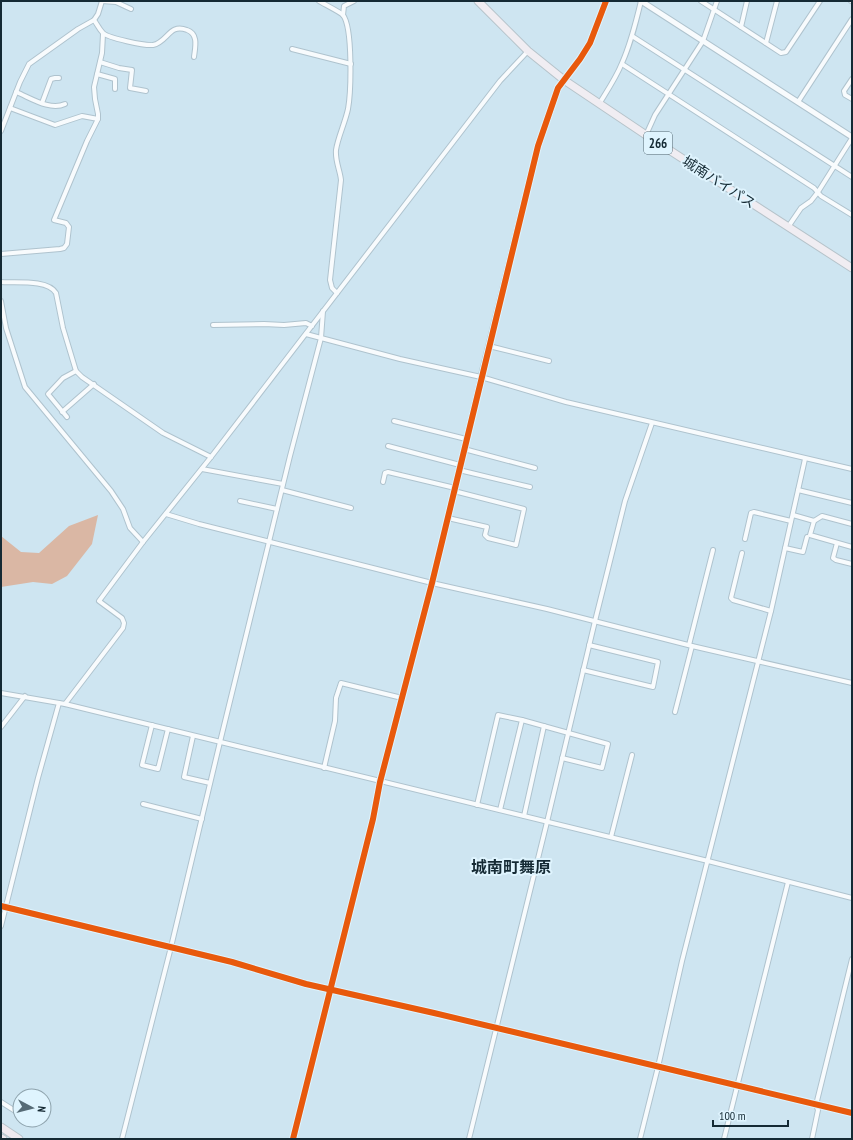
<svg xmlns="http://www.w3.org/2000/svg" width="853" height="1140" font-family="'PT Sans Narrow','Noto Sans JP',sans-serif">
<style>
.forest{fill:#dab7a4}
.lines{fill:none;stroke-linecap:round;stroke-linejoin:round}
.minor-casing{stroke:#afc3ce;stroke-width:6}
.tertiary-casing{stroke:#afc3ce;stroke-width:7}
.trunk-casing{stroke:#b6c3ca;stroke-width:9}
.motorway-casing{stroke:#b6c3ca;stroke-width:9}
.minor{stroke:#f8fbfd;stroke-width:4}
.tertiary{stroke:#f8fbfd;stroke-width:5}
.trunk{stroke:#f0edf2;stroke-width:7}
.motorway{stroke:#eee9ef;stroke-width:7}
.cycleway-casing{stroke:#dff4fe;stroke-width:8}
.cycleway{stroke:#e8590c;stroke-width:6}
.labels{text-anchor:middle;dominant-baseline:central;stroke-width:4;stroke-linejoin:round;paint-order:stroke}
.shield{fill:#dff4fe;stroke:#526771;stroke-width:1}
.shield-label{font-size:13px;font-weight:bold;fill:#152a34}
.street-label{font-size:14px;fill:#152a34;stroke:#dff4fe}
.quarter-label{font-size:16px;font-weight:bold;fill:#152a34;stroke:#dff4fe}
</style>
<rect width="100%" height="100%" fill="#cee5f1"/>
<polygon class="forest" points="98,515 92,544 67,576 52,584 33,582 1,587 1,536 21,552 39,553 69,526"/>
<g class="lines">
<defs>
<g id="minor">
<polyline points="102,1 116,2 131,9"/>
<path d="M319,1c5,3 21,11 24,14 10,13 8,77 5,94 -3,14 -10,28 -12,41 -1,11 4,20 5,30l-11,100 2,8 5,5"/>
<polyline points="701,1 781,53 786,52 820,1"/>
<polyline points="851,1 852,1"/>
<polyline points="343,15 344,6 354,1"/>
<path d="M94,20c3,4 5,9 9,13 5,5 42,13 50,12 15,-3 16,-22 34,-15 12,4 8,18 7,27"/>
<polyline points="741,27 747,1"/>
<polyline points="632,36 852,177"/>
<polyline points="766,43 777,1"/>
<polyline points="292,49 351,64"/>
<polyline points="100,62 119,68 132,70 130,88 146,91"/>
<polyline points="622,64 814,188 821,196 852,215"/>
<polyline points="97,74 115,79 115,89"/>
<polyline points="852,79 844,91 845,95 852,99"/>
<path d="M16,92c15,6 34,19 49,12"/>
<polyline points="798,102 852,19"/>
<polyline points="42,103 51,79 55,78 59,78"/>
<path d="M599,104c8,-13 17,-26 23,-41 9,-20 14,-41 19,-62"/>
<polyline points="10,108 55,125 82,116 98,119"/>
<polyline points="1,131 20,82 29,64 78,29 94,20 98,14 102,1"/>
<polyline points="646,135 655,115 703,41 717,1"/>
<polyline points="788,227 801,208 811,201 818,192 852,138"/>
<polyline points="1,254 60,249 64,248 67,244 69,227 66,223 54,220 87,141 98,119 98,114 95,99 94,87 102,53 103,34"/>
<path d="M1,282c14,1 47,-3 55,11l7,35 13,43 6,6 81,56 48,24"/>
<polyline points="1,301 6,328 25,387 111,491 123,509 130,528 143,542"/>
<polyline points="213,325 264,324 284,325 306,323 312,326"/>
<polyline points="306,334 400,359 481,377 566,402 852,469"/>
<polyline points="489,346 549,361"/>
<polyline points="62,412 94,384"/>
<polyline points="67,417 48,394 63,378 76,371"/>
<polyline points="394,421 466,439"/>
<polyline points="388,446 460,465"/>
<polyline points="464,449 535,468"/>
<polyline points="202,469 283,484"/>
<polyline points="459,470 530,487"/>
<polyline points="383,482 385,473 388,472 455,488"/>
<polyline points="282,490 351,508"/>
<polyline points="798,490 852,503"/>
<polyline points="240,501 277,509"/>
<polyline points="166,514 199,524 432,583 547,609 692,646 852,683"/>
<polyline points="793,515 814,521 822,516 852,524"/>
<polyline points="448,518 487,527 485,535 488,538 516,545 524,509 454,491"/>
<polyline points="814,521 810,535 852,547"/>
<polyline points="745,539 751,513 754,512 791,521"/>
<polyline points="837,543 833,558 836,560 852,564"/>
<polyline points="785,548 803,552 807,537"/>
<polyline points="742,553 731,598 733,600 771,611"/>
<polyline points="689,645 713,550"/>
<polyline points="583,670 653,687 658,662 589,645"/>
<polyline points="1,693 65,704 708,861 852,898"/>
<polyline points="65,704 123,628 124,623 122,618 99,601 143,542 211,457 500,81 528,51"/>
<polyline points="675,712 692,646"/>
<polyline points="152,725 142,765 158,769 168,729"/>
<polyline points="1,727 25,696"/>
<polyline points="193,736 184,777 210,783"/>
<polyline points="324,768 335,721 336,698 341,683 402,698"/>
<polyline points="143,804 202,819"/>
<polyline points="477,805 498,715 522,720 608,744 602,768 562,758"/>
<polyline points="500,810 522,720"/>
<polyline points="524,816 544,726"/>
<polyline points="611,837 632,755"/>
<polyline points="1,906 232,962 306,984 434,1013 852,1113"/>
<polyline points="1,926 38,778 59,703"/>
<polyline points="1,1102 20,1114"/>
<polyline points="29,1120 32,1122"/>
<polyline points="122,1139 171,947 220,742 290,456 321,338 323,311"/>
<polyline points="293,1139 373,819 380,782 432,583 481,377"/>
<polyline points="469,1139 547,822 595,621 625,501 652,423"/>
<polyline points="640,1139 658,1067 682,961 771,611 805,459"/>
<polyline points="724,1139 788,882"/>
<polyline points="812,1139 818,1110 816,1105 852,959"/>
</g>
<g id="tertiary">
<polyline points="641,1 852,137"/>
<polyline points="481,377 538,146 558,88 580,59 590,43 606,1"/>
</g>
<polyline id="trunk" points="478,1 528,51 564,80 646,135 852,268"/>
<g id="motorway">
<polyline points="1,1127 19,1139"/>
<polyline points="1,1138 3,1139"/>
</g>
</defs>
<use href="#minor" class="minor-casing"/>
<use href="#tertiary" class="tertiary-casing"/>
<use href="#trunk" class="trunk-casing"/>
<use href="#motorway" class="motorway-casing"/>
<use href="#minor" class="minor"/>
<use href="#tertiary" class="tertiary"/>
<use href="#trunk" class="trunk"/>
<use href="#motorway" class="motorway"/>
<defs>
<g id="cycleway">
<polyline points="1,906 232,962 306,984 434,1013 852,1113"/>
<polyline points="293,1139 373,819 380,782 432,583 538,146 558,88 580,59 590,43 606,1"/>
</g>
</defs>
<use href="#cycleway" class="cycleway-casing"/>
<use href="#cycleway" class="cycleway"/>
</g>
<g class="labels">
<rect class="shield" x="644" y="132" width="28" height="22" rx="3"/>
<g class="shield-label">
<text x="658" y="143">266</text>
</g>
<g class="street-label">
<text transform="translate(719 182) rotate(33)">城南バイパス</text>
</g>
<g class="quarter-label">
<text x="511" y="867">城南町舞原</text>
</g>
</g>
<rect width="853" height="1140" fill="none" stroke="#152a34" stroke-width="4"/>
<g transform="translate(32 1108) rotate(97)"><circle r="19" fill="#dff4fe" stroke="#8ea3ad"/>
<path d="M0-3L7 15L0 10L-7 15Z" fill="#566b76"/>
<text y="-6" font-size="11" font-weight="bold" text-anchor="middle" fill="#152a34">N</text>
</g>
<path d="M713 1120v6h75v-6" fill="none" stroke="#152a34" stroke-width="2"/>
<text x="719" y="1120" font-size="12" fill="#152a34" stroke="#dff4fe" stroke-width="3" paint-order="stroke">100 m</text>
</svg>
